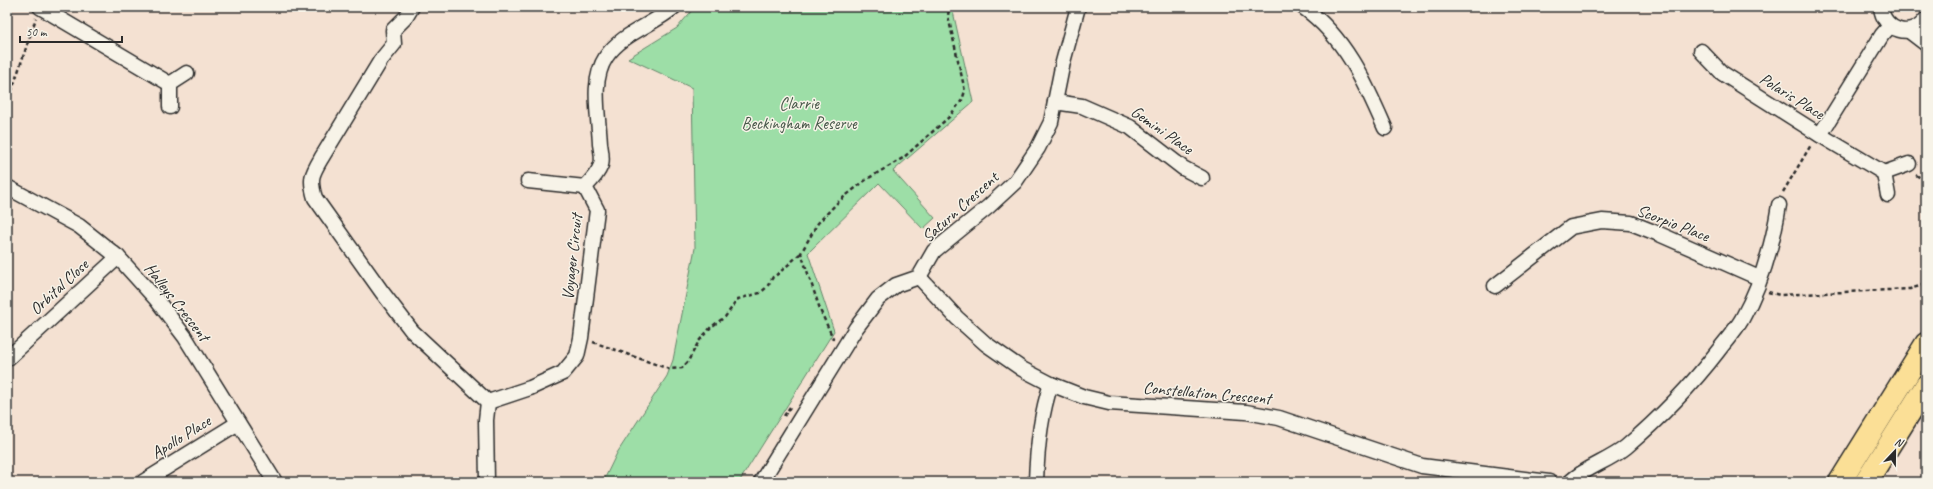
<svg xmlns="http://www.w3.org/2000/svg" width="1933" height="489" font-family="Caveat,sans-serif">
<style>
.green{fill:#9ddea7;stroke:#648469}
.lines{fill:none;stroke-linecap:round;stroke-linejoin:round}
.street-casing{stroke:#2b2b2b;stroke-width:17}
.primary-casing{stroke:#2b2b2b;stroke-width:25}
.path{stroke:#2b2b2b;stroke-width:2.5;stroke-dasharray:4 3;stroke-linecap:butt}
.street{stroke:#f7f3e8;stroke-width:14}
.primary{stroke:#fbdf96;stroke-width:22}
.labels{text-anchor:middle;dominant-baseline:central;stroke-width:3;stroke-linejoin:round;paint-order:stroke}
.street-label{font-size:17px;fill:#2b2b2b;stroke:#f7f3e8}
.park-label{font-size:17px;fill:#48584a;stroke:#f7f3e8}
</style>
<rect width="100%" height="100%" fill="#f4e1d2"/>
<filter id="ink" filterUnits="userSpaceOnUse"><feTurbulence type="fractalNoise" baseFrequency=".025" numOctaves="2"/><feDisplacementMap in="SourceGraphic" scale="8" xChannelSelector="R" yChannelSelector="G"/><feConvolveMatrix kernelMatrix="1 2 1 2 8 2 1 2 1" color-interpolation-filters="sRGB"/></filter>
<g filter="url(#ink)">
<polygon class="green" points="695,7 952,7 973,102 893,171 935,218 923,229 879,183 808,253 834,331 739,482 603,482 617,453 667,376 673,360 695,248 692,88 628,58 677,28"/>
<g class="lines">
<defs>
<g id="street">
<polyline points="40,7 170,84"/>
<path d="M412,7l-6,10 -13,13 1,14 -13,16 -59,97c-10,17 -13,21 -7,41l67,94 30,39 76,71"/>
<path d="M1303,7c42,30 62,75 82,121"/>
<path d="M1881,7c2,24 31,33 45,12"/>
<polyline points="1909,31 1926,44"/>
<polyline points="1701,51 1722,73 1820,135 1882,35 1890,26"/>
<polyline points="1055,102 1082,106 1130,127 1183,168 1202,178"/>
<polyline points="170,107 170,84 187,73"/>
<polyline points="1820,135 1884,173"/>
<polyline points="528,181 585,187"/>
<polyline points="7,187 79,226 118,257 156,299 185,337 275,482"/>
<polyline points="1888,195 1884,173 1909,164"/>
<polyline points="919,277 957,318 986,344 1022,369 1051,384 1084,397 1109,403 1246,412 1279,418 1422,466 1549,482"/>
<polyline points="1495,286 1571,227 1602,221 1631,223 1659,234 1759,278"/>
<polyline points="7,359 118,257"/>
<path d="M488,402l42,-14 33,-15 14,-17 4,-18 16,-128 -12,-23c6,-6 13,-14 16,-22 2,-6 0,-15 -1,-21 -1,-27 -10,-63 6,-87 16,-24 47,-32 68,-50"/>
<polyline points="143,482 238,423"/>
<polyline points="487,482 486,420 488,402"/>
<polyline points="761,482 856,328 878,299 896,285 919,277 934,251 988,207 1015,182 1038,148 1051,122 1063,62 1078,7"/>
<path d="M1036,482c1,-34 4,-66 15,-98"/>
<path d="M1570,482c16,-15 39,-21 56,-35 34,-29 65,-61 92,-96 8,-11 17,-20 24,-32 19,-34 31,-76 37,-114"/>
</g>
<g id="primary">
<polyline points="1840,482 1926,344"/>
<polyline points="1866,482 1926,386"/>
</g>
</defs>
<use href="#street" class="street-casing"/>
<use href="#primary" class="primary-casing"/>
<g class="path">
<polyline points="7,105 36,18"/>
<polyline points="1916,175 1926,181"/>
<polyline points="1783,192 1811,145"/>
<polyline points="1768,292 1780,295 1910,289 1926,284"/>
<polyline points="832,340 833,338 821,312 801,253 818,223 839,201 867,179 903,158 949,117 962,100 965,91 948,16 949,7"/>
<path d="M593,342l76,27 13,-1 5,-5 12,-22 12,-14 14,-10 13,-18 22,-6 7,-6 6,-10c4,-1 22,-19 28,-24"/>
<polyline points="784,416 790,407"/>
</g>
<use href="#street" class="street"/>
<use href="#primary" class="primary"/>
</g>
</g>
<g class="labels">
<g class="street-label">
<text transform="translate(1792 96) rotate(32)">Polaris Place</text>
<text transform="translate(1162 130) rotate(35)">Gemini Place</text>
<text transform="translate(960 207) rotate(-42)">Saturn Crescent</text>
<text transform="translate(1673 223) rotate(21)">Scorpio Place</text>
<text transform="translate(572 257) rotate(-84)">Voyager Circuit</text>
<text transform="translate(59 287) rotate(-43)">Orbital Close</text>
<text transform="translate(177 302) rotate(52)">Halleys Crescent</text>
<text transform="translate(1207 393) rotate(5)">Constellation Crescent</text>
<text transform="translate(181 437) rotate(-32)">Apollo Place</text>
</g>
<g class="park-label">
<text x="799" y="103">Clarrie<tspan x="799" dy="20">Beckingham Reserve</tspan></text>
</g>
</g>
<rect width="1933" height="489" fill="none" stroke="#f7f3e8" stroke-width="24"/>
<rect x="12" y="12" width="1909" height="465" fill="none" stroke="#2b2b2b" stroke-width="1.5" filter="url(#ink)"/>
<g transform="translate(1895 451) rotate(22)" stroke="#f7f3e8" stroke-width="3" paint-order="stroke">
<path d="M0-3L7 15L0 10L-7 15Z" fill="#2b2b2b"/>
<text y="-6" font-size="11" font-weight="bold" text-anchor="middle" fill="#2b2b2b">N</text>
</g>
<path d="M20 36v6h102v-6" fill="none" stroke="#2b2b2b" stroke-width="2"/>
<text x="26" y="36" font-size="12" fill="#2b2b2b" stroke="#f7f3e8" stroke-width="3" paint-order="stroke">50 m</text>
</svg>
